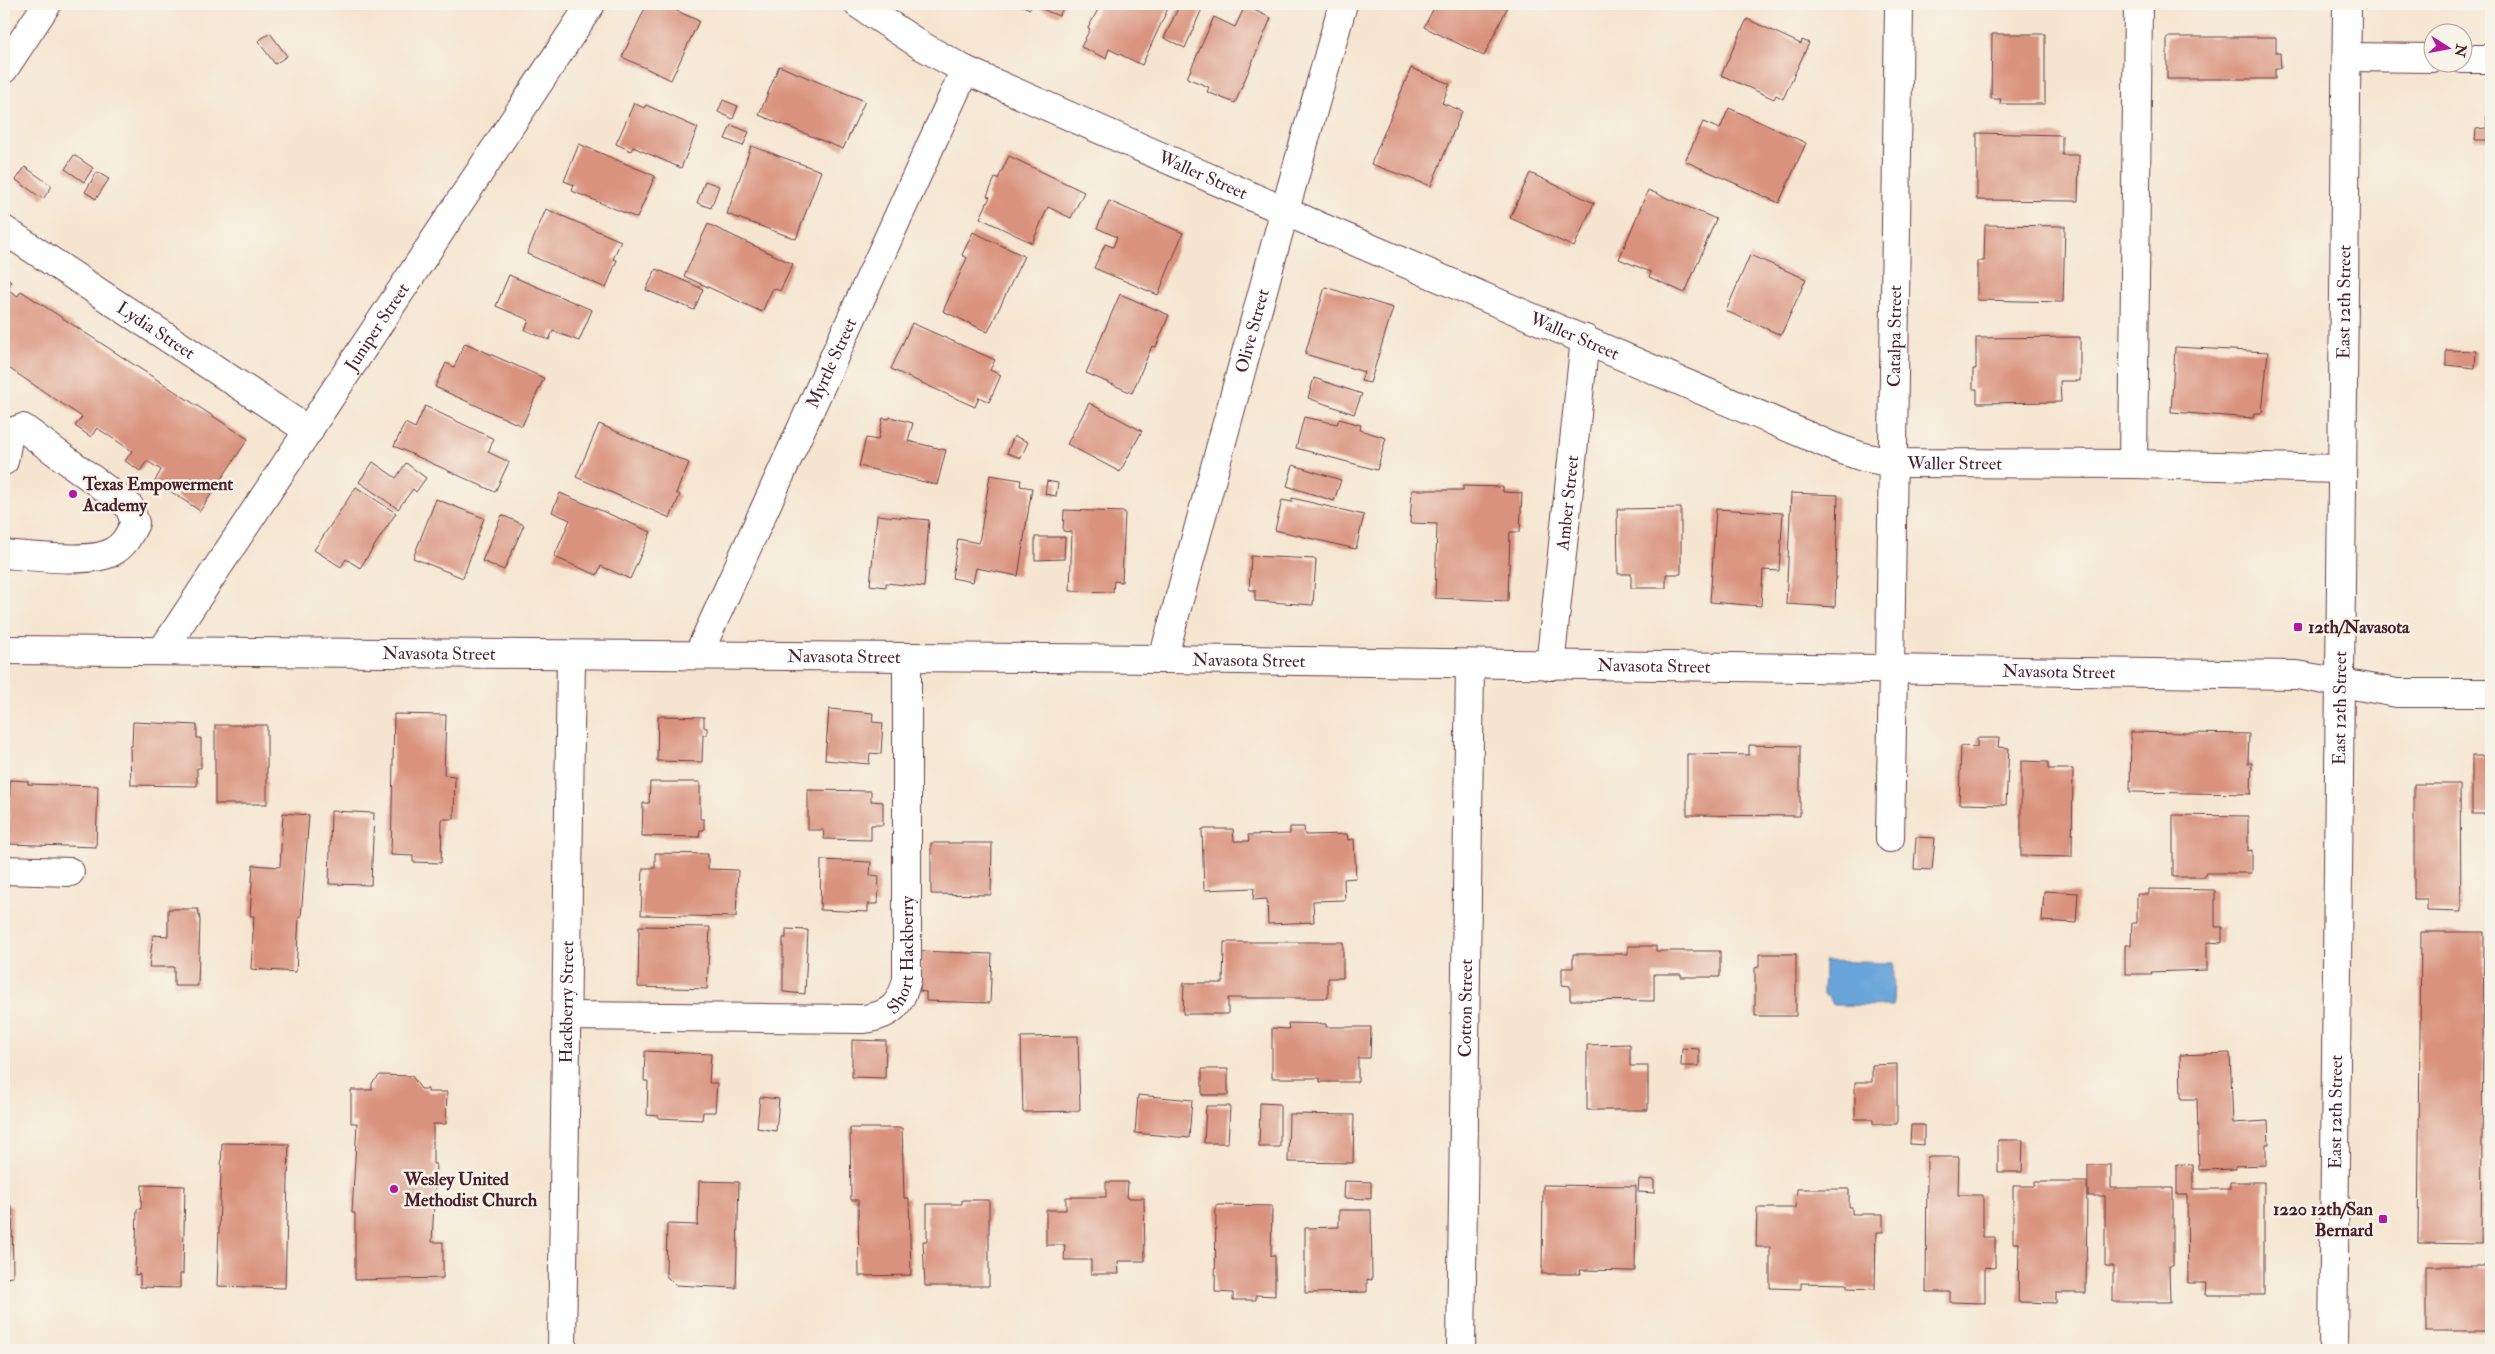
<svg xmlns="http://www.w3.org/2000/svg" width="2495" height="1354" font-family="'IM FELL Double Pica',serif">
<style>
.water{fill:#69a5da;stroke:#5a6282}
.building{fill:#d9927d}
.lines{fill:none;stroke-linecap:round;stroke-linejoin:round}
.minor-casing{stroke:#643d44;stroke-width:30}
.minor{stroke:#fff;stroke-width:28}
.poi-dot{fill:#b5179e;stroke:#f7f3e8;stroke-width:2}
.labels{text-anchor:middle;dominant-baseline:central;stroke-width:5;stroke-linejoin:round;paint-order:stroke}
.street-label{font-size:18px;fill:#4a1f2b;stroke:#f7f3e8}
.poi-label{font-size:18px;font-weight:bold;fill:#4a1f2b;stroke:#f7f3e8;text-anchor:start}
</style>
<rect width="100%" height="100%" fill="#f7f3e8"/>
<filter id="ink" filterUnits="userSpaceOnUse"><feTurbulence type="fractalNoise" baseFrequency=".02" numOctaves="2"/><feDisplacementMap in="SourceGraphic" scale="10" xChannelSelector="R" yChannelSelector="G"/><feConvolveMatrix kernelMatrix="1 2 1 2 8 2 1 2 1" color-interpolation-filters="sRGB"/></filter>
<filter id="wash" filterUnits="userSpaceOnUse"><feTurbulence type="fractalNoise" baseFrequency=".0096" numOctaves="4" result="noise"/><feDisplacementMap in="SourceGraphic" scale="20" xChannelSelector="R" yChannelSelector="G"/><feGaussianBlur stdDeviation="1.12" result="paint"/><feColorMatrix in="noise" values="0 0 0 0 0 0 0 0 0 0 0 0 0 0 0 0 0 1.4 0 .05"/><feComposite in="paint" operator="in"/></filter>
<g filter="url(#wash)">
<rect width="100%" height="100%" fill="#f5e5d0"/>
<polygon class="water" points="1824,961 1894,963 1893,1006 1833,1005 1830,998 1823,994"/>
<g id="blocks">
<g class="building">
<polygon points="647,4 662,4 699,21 671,80 622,57"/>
<polygon points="1018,4 1065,4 1059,16 1032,5 1030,9"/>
<polygon points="1101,4 1170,4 1142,65 1109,49 1106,58 1081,47 1090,29 1088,28"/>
<polygon points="1180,4 1204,4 1185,48 1164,38"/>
<polygon points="1436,4 1509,4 1484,56 1424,27"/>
<polygon points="1245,6 1271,18 1235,103 1207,92 1209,87 1187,78 1214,17 1235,27"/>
<polygon points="1747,19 1801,44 1802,40 1809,43 1783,99 1776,95 1774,99 1721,75"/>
<polygon points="270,33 287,56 275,64 258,41"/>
<polygon points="1992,34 2045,34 2045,104 2000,104 2001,99 1991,99"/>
<polygon points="2167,37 2276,37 2276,53 2280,53 2281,68 2275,68 2275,79 2167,79"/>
<polygon points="779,66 865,101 843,149 759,115"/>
<polygon points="1411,68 1450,84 1442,103 1462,111 1431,186 1371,164"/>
<polygon points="723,100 738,106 733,119 718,112"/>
<polygon points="634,103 644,108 646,105 698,128 681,168 633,147 631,151 616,144"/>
<polygon points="1729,108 1806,143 1779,203 1685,161 1703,122 1720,129"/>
<polygon points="2487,114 2491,114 2491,163 2488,163 2488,140 2475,140 2476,129 2487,128"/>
<polygon points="731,125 749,132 743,146 725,139"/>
<polygon points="1977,133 2062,135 2062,155 2079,155 2078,201 1977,200"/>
<polygon points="579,144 655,176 637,218 572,191 574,185 564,181"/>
<polygon points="751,146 821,171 796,239 727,214"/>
<polygon points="74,155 93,168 84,182 65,169"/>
<polygon points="1009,156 1084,192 1071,218 1048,207 1032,243 980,218 990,197 987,196 995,178 998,179"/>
<polygon points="25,167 52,186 43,199 16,180"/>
<polygon points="97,172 109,179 96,199 85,192"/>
<polygon points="1530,173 1594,203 1574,247 1510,218"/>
<polygon points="705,181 719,186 711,208 697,203"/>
<polygon points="1648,190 1716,219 1685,293 1649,277 1651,272 1619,259"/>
<polygon points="1109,201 1183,233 1158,295 1094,268 1105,244 1113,247 1117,237 1097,228"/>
<polygon points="546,209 621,241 613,259 617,260 606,288 527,254"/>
<polygon points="708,224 793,264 780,291 773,288 762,312 684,276"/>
<polygon points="1985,225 2065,226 2063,302 1977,300 1977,261 1984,261"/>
<polygon points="973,232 1024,256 988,332 943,311 967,258 962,255"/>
<polygon points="1750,255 1806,279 1781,335 1726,311"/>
<polygon points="656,269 703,289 694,310 646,290"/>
<polygon points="509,275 592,310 579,341 553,331 549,340 525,330 529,320 496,306"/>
<polygon points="4,277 11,282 7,289 18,296 21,291 248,439 200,511 155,481 161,470 147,461 140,471 125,461 132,451 97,428 91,437 75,426 82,417 4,365"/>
<polygon points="1325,287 1393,308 1370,383 1361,381 1364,372 1305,354"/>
<polygon points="1120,294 1169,315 1156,347 1152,346 1132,393 1086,373"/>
<polygon points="912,323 995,360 990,370 1001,375 989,402 979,397 975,407 891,369"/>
<polygon points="2080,337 2080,381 2060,381 2061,402 1977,403 1977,389 1973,389 1973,369 1976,369 1976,338"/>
<polygon points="465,343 544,378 522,426 435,387 446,363 454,367"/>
<polygon points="2175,347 2268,352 2262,413 2254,413 2253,418 2171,412"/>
<polygon points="2446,350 2476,351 2475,368 2446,365"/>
<polygon points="1314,378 1362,394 1354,414 1308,398"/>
<polygon points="1089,403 1142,431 1120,472 1067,444"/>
<polygon points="425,406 494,439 488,452 509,462 495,492 394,446 405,423 415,428"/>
<polygon points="890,417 913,423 908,441 946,450 937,485 859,466 866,438 878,440 883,418 889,419"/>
<polygon points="1304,417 1337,424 1339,419 1361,425 1360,430 1386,438 1377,470 1296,448"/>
<polygon points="599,424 689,463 676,493 680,495 670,518 576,477"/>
<polygon points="1014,436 1028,442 1021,458 1007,453"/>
<polygon points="373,462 396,478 406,463 426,478 416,492 413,489 398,509 359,482"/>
<polygon points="1293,465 1341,480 1334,501 1287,486"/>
<polygon points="990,475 1021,480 1020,486 1032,488 1018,576 976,568 973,582 952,578 958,539 979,543"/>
<polygon points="1047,481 1058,483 1056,496 1045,494"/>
<polygon points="1463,486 1503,487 1503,492 1522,493 1520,532 1510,532 1508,601 1435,598 1437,524 1410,523 1412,490 1463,490"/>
<polygon points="356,487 396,513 360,568 346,559 341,567 314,550"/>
<polygon points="560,493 651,532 630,579 601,566 597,575 554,557 570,520 552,512"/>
<polygon points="1791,493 1838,495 1835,607 1786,604"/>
<polygon points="1292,498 1364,515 1356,549 1275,530 1282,500 1292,502"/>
<polygon points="436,499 484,518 463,578 413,558"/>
<polygon points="1681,508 1681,574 1666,574 1666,588 1631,588 1631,574 1618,574 1617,509"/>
<polygon points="1716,509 1783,513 1779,571 1763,570 1761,606 1710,602"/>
<polygon points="1064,510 1125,512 1122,582 1114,581 1113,592 1070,591 1072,532 1063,531"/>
<polygon points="502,515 524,525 504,570 482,561"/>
<polygon points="877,515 929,520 924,587 886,583 886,587 870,585"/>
<polygon points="1035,537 1065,537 1064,559 1035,560"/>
<polygon points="1251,556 1316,559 1313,605 1255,601 1255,590 1249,590"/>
<polygon points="829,709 873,713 872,722 883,723 881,754 870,753 869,764 825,760"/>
<polygon points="394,714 446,715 444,775 455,776 454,819 442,819 441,863 413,862 413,856 391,855"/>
<polygon points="658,716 704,717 704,727 707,728 707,735 703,735 702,762 657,761"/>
<polygon points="133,722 197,725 197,738 201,738 201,768 197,768 197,786 131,785 130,746 132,746"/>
<rect x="215" y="725" width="52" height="79"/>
<polygon points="2131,732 2249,734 2248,763 2252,763 2251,794 2130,792"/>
<polygon points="1977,738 1999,738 1998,747 2009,748 2006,805 1959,804 1961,746 1977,747"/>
<polygon points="1749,745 1800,746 1800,816 1687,815 1687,754 1749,755"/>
<rect x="2472" y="756" width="19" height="58"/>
<polygon points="2021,761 2048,762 2048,769 2073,769 2072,857 2021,856"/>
<polygon points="10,780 28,781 28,784 98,786 96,847 8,844"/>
<polygon points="650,782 700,782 700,819 704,819 704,830 700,830 699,837 642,836 643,803 649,803"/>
<polygon points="2414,784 2460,784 2461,912 2427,911 2427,899 2414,899"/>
<polygon points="808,790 871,791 871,801 883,802 883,825 871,825 871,840 824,839 823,830 808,830"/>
<polygon points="331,811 374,813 371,885 329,884"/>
<polygon points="283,813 309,815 301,917 299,917 296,972 251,969 254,916 250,916 253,865 280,867"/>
<polygon points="2173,815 2248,816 2248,851 2252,850 2252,873 2205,873 2205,877 2173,877"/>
<polygon points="1290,827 1304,827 1305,835 1347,834 1348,840 1354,839 1356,878 1344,879 1345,900 1313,901 1314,922 1268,924 1267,899 1253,900 1254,888 1204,890 1202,829 1233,829 1234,841 1249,841 1248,835 1290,834"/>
<polygon points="1916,837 1935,838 1932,870 1914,869"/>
<polygon points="931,843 992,843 991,895 931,894"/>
<polygon points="655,853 708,854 708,869 738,870 736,917 641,915 643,868 655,868"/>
<polygon points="821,860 871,862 870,875 879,876 878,904 868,904 868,912 820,910"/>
<polygon points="2149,889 2215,890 2215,927 2222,927 2222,943 2207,942 2207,970 2151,972 2152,974 2125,974 2125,945 2131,945 2132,923 2137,923 2137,894 2149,894"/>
<polygon points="2044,891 2078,893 2076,923 2042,921"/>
<polygon points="168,909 198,909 200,920 198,986 174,986 174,967 149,967 153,935 168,936"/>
<polygon points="639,926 710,927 707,989 638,987"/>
<polygon points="786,929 808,930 805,994 783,992 783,938 786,938"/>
<polygon points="2421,932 2484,932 2481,1244 2418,1243"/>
<polygon points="1224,942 1343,942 1343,978 1328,978 1328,998 1228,998 1228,1014 1183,1014 1184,983 1223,983"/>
<polygon points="1628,946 1656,946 1656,951 1720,951 1720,977 1681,977 1681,974 1654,974 1654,1001 1570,1000 1570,986 1562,985 1562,968 1573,968 1573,954 1628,954"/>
<polygon points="921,951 992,954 990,1003 926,1001 926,992 920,991"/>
<polygon points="1759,954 1796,954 1796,1016 1755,1016 1755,968 1759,967"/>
<polygon points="1288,1023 1326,1024 1326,1027 1371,1027 1370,1058 1358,1058 1358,1082 1320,1082 1320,1078 1272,1078 1272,1028 1289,1029"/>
<polygon points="1078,1036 1080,1111 1023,1112 1021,1037"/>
<polygon points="852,1040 886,1041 885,1078 852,1077"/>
<polygon points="1630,1044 1630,1066 1648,1066 1648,1110 1587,1110 1587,1045"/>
<polygon points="1682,1048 1699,1049 1699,1066 1681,1066"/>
<polygon points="645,1051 711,1054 709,1083 717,1083 715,1112 703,1112 702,1120 658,1118 659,1116 647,1115 648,1081 644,1081"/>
<polygon points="2230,1053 2233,1123 2268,1121 2269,1144 2266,1144 2266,1165 2236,1166 2236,1169 2199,1170 2197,1099 2181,1099 2180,1055"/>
<polygon points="1897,1064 1897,1124 1873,1124 1873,1119 1855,1119 1855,1082 1872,1082 1872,1065"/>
<rect x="1202" y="1069" width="26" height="26"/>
<polygon points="380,1075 412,1076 421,1089 428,1089 428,1092 447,1092 446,1124 433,1124 433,1164 436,1164 432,1242 443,1242 443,1278 355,1280 355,1213 352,1213 357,1123 351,1123 351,1090 372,1090 372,1083"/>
<polygon points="1138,1095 1192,1100 1189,1138 1135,1133"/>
<polygon points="760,1097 779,1099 776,1131 757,1128"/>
<polygon points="1260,1103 1280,1104 1280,1147 1259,1147"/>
<polygon points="1206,1106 1230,1106 1228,1143 1204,1143"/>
<polygon points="1289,1114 1354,1115 1353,1163 1288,1162"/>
<polygon points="1911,1125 1924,1125 1924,1145 1910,1144"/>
<polygon points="850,1128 902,1128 904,1198 909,1198 911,1275 859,1276 858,1200 851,1200"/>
<polygon points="1998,1140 2023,1140 2022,1172 1998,1172"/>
<polygon points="222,1143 289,1144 285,1288 217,1286"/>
<polygon points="1927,1157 1959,1157 1958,1195 1983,1195 1983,1237 1995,1237 1995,1268 1985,1267 1985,1303 1950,1302 1950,1292 1926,1292"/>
<polygon points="2177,1164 2193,1165 2193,1189 2230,1189 2230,1182 2264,1182 2264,1295 2206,1295 2207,1283 2188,1283 2187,1195 2177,1195"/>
<polygon points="2088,1165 2111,1165 2111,1188 2173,1188 2173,1266 2169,1266 2170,1302 2113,1302 2113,1266 2105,1266 2105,1196 2088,1196"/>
<polygon points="1639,1179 1654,1180 1654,1193 1638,1192"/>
<polygon points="699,1181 739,1182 736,1288 675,1285 666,1276 667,1224 698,1225"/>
<polygon points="1345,1181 1371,1182 1371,1199 1344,1198"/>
<polygon points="1106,1182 1128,1182 1127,1198 1144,1198 1145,1261 1118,1261 1119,1274 1091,1274 1091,1260 1064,1260 1065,1245 1046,1245 1046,1210 1066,1210 1066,1197 1106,1197"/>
<polygon points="2035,1182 2087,1182 2086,1293 2056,1293 2056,1303 2018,1302 2019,1243 2013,1243 2013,1186 2035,1186"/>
<polygon points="142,1185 185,1186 183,1274 180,1274 180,1288 140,1287 140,1274 135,1275 137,1209 141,1209"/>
<polygon points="1543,1185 1636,1186 1635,1271 1580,1270 1581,1274 1542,1274"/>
<polygon points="1797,1189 1849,1189 1849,1207 1852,1207 1852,1214 1883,1214 1883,1232 1876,1232 1875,1289 1847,1288 1847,1284 1801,1283 1801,1289 1770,1288 1770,1247 1756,1247 1757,1208 1796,1208"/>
<polygon points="962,1200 989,1200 989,1286 925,1286 923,1241 927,1241 927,1204 962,1204"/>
<polygon points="1216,1205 1272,1206 1271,1256 1275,1256 1275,1296 1256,1295 1256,1300 1233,1300 1233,1293 1215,1292"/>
<polygon points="4,1206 12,1206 13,1277 4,1278"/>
<polygon points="1339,1210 1371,1210 1372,1280 1367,1279 1367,1292 1305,1293 1305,1228 1339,1227"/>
<rect x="2426" y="1266" width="65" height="65"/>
</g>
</g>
</g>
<g filter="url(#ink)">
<use href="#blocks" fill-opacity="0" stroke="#643d44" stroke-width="1"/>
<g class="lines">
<defs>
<g id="minor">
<path id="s1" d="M858,4l64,42 43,24 356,157 513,220 29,10 30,6 240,1 208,5"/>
<polyline points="2347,57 2432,58"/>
<polyline points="2462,59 2491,59"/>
<polyline points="4,69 47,4"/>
<path id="s2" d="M4,230l305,201"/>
<path d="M4,461l5,-28 14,-5 106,78 6,17c-6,12 -10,22 -23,29 -19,12 -84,4 -108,2"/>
<polyline points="2133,464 2138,4"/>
<path id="s3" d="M4,650l1159,9 1134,16 100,18h94"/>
<path id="s4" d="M162,651l429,-647"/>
<path id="s5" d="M698,655l267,-585"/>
<path id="s6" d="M1163,659l113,-417 67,-238"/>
<path id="s7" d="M1550,666l35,-327"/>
<path id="s8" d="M1890,670l9,-666"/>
<polyline points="1890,838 1893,670"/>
<polyline points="4,870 70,872"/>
<path id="s9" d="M566,1016l298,3c27,-4 37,-14 43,-40v-320"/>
<path id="s10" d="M562,1350l9,-695"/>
<path id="s11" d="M1461,1350l9,-685"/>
<path id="s12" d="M2333,1350l14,-1346"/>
</g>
</defs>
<use href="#minor" class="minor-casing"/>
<use href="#minor" class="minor"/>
</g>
</g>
<g class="poi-dot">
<circle cx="73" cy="494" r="5"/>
<rect x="2293" y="622" width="10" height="10" rx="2.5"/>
<circle cx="394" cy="1189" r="5"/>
<rect x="2378" y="1214" width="10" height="10" rx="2.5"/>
</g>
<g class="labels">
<g class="street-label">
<text stroke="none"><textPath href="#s1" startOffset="386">Waller Street</textPath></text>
<text stroke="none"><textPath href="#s12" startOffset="1048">East 12th Street</textPath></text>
<text stroke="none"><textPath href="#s4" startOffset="389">Juniper Street</textPath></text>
<text stroke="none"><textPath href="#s2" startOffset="182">Lydia Street</textPath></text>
<text stroke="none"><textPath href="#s6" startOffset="340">Olive Street</textPath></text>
<text stroke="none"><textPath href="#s1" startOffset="791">Waller Street</textPath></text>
<text stroke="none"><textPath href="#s8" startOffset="334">Catalpa Street</textPath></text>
<text stroke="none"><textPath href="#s5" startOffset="321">Myrtle Street</textPath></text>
<text stroke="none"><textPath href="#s1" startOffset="1196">Waller Street</textPath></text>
<text stroke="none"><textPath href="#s7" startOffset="164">Amber Street</textPath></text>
<text stroke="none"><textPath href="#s3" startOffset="435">Navasota Street</textPath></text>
<text stroke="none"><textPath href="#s3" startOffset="840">Navasota Street</textPath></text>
<text stroke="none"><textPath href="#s3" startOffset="1245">Navasota Street</textPath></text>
<text stroke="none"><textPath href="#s3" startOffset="1650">Navasota Street</textPath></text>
<text stroke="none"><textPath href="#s3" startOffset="2055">Navasota Street</textPath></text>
<text stroke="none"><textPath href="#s12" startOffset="642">East 12th Street</textPath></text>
<text stroke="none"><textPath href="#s9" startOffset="385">Short Hackberry</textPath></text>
<text stroke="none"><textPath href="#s10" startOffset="348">Hackberry Street</textPath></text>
<text stroke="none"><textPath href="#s11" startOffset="342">Cotton Street</textPath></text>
<text stroke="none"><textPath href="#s12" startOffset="238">East 12th Street</textPath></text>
</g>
<g class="poi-label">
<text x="83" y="484">Texas Empowerment<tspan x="83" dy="21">Academy</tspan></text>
<text x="2308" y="627">12th/Navasota</text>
<text x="404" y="1179">Wesley United<tspan x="404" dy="21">Methodist Church</tspan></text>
<text x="2373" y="1209" text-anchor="end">1220 12th/San<tspan x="2373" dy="21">Bernard</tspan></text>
</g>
</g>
<rect width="2495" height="1354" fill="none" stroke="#f7f3e8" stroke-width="20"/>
<g transform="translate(2448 48) rotate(101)"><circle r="24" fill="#f7f3e8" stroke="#b29e9c"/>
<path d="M0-4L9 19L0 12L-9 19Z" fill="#b5179e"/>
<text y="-8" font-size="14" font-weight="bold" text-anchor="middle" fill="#4a1f2b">N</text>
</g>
</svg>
